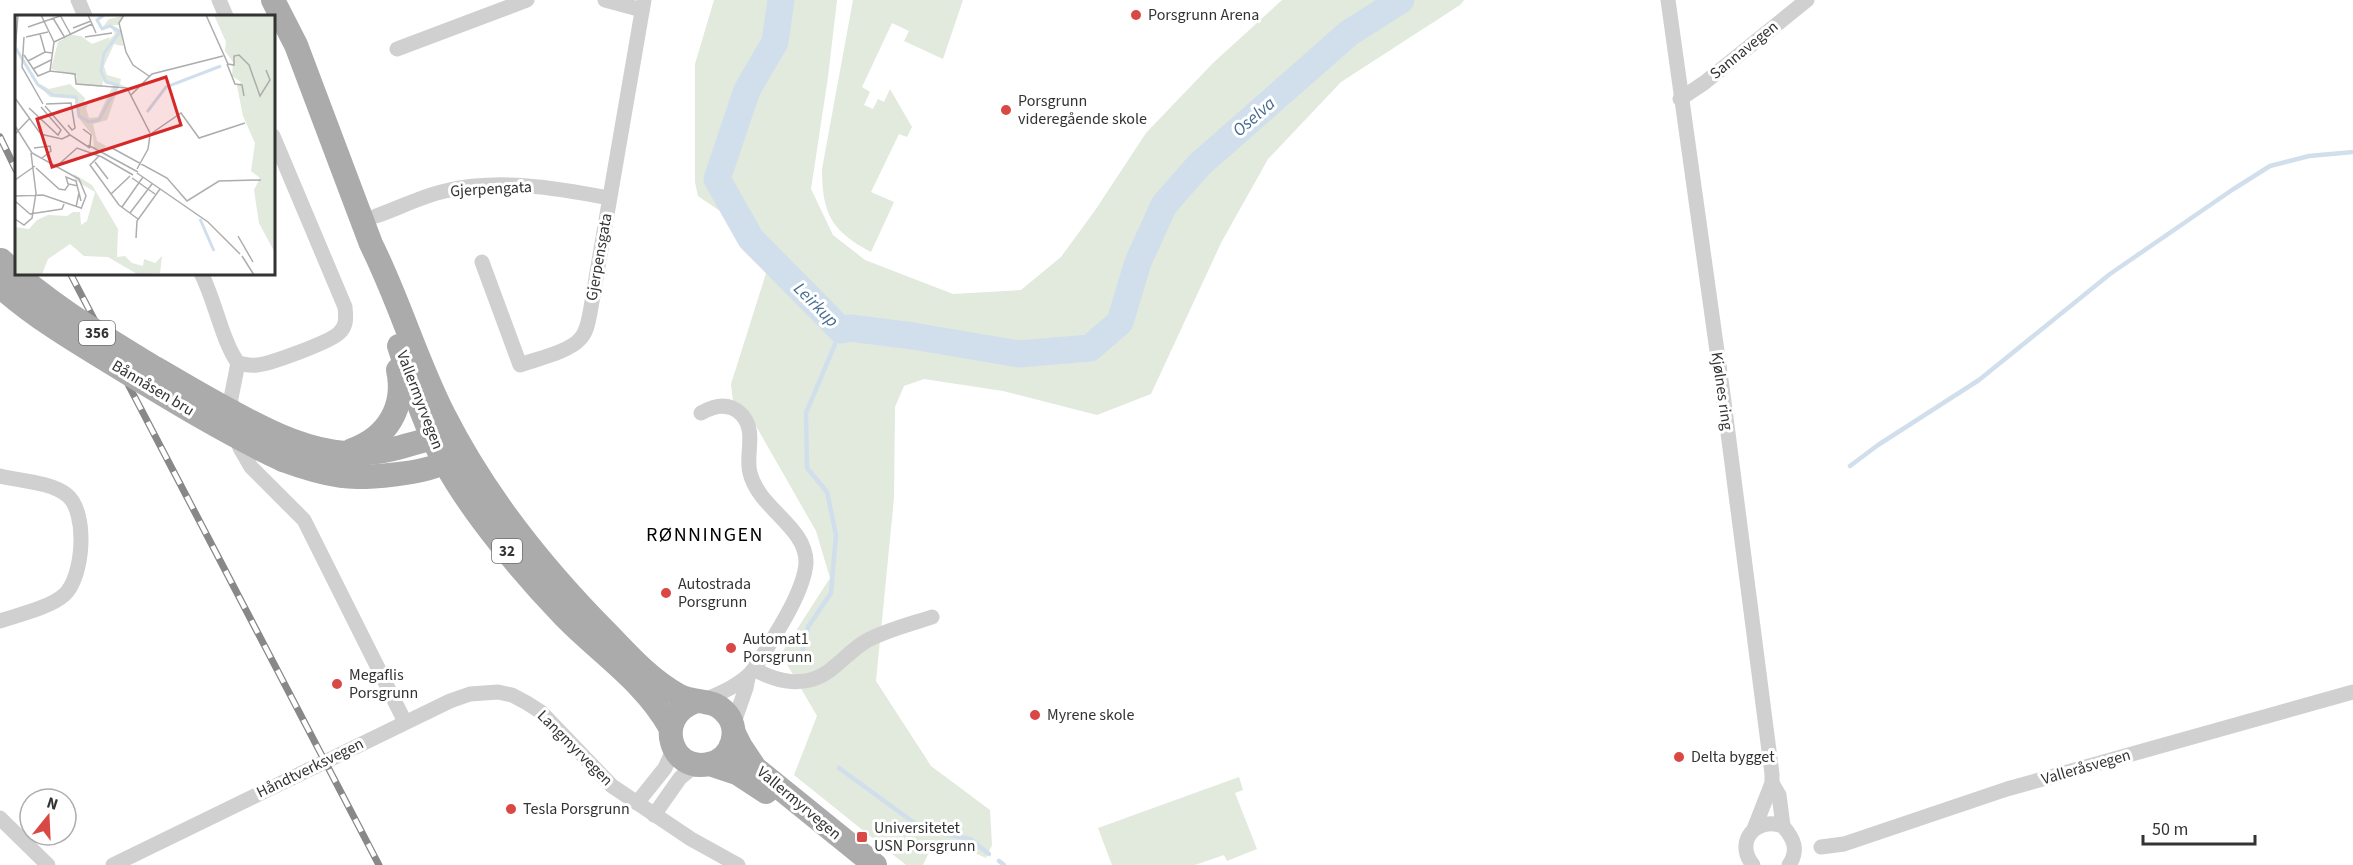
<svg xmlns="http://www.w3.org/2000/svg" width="2353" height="865" font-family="'Source Sans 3',sans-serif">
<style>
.green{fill:#e2e9dd}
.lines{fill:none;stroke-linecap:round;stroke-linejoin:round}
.stream{stroke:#d1dfec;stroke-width:4.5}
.river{stroke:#d1dfec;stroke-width:27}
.street{stroke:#d0d0d0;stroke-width:15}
.primary{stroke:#ababab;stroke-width:24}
.rail-casing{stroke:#888;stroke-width:7}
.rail{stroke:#fff;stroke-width:4.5;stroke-dasharray:14;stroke-linecap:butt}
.primary-bridge{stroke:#ababab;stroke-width:24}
.poi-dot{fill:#da4845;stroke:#fff;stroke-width:2}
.labels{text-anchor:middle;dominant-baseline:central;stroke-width:6;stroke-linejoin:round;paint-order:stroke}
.shield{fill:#fff;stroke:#707070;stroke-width:1.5}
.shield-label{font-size:15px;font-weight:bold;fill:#333}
.poi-label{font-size:16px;fill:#333;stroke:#fff;text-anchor:start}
.street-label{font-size:16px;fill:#333;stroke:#fff}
.water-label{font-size:18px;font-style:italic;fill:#456c91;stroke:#fff}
.quarter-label{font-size:20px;letter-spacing:1.5px;fill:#000;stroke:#fff}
.inset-river{fill:none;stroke:#d1dfec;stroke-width:3}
.inset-road{fill:none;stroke:#adadad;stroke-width:1.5}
.view{fill:#d62828;fill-opacity:0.15;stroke:#d62828;stroke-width:3}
.inset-edge{fill:none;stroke:#333;stroke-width:3}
</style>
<rect width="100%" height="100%" fill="#fff"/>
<g class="green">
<polygon points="714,0 837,0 828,77 811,189 833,235 865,260 953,294 1021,290 1061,257 1096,209 1146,133 1213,63 1282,0 1464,0 1460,5 1341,82 1268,159 1221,243 1151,394 1097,415 1003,391 924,379 904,386 895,407 894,498 876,681 931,766 990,810 992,845 986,858 946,840 931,848 923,865 906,865 794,775 817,716 781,654 830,578 816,531 756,426 734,410 731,384 774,248 698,196 695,182 695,64"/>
<path d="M853,0h110l-20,59 -39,-18 5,-10 -17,-8 -30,64 8,5 -6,13 9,4 5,-10 6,3 6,-13 22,38 -5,10 -8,-3 -28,58 23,10 -23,50c-40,-21 -49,-39 -49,-83z"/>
<polygon points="1239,777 1243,790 1235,793 1257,849 1227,861 1224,855 1195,865 1112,865 1098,828"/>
</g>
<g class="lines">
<g class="stream">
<polyline points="1850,466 1878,445 1979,380 2110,274 2232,190 2270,166 2309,156 2353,152"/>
<polyline points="800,662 808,627 831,593 836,535 827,492 807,468 806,413 841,330"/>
<polyline points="839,768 924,830 970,839 989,854"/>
<polyline points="999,861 1004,865"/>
</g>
<polyline class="river" points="781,0 775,42 747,90 717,179 751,239 841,330 850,328 913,336 1019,354 1090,348 1120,322 1138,262 1164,205 1199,165 1349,33 1401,0"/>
<g class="street">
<polyline points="78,0 85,16"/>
<polyline points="219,0 226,16"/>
<polyline points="605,0 642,10"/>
<polyline points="1668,0 1723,394 1772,774 1772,783 1754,829"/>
<polyline points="397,49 527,0"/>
<polyline points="1680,99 1704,83 1807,0"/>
<path d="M376,216c23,-8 46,-20 69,-25 54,-13 111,-3 164,7"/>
<path d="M482,262l38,103c16,-6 49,-13 60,-26 7,-7 8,-17 10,-26l54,-313"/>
<path d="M201,273c14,27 21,68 37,90 6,1 12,3 19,2 13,-1 73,-23 82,-32 8,-7 7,-16 6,-26l-72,-171"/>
<polyline points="238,363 231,398 231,420 240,448 251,467 304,520 405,722"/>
<path d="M701,413c14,-8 29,-11 41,2 15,17 3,39 8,58 9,36 57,54 56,90 -2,31 -36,80 -52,106 -11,15 -35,25 -52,32"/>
<path d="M0,476c21,5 50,6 67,19 21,17 17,82 -3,100 -13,12 -46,20 -64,26"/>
<path d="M754,669c24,14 52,19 75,2 13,-10 24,-22 37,-30 20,-11 45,-17 66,-24"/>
<polyline points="733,725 746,688 748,678"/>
<polyline points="1772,783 1779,795 1783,826"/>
<polyline points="637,803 665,768 674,748"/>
<polyline points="654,815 680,778 696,765"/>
<polyline points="0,818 48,865"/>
<polyline points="1821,847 1844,844 2007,789 2353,692"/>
<polyline points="113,865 450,701 470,694 498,692 512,695 527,703 541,712 612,786 691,839 738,865"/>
<path d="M1753,865c-19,-23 3,-49 30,-39 11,13 16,24 6,39"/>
</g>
<g class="primary">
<path d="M273,0l23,45 75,199c28,56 45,116 73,171 42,83 101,156 166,221 20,21 42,45 68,59 17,9 33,3 46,16 18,17 9,48 -15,53 -39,9 -55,-47 -15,-62"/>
<path d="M399,346c13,39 25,78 45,115 28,52 79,112 120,155 36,37 80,65 106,111"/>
<path d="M276,434c39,17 75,25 117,15 19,-4 33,-12 54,-9"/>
<path d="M352,450c35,-12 54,-43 46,-80"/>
<path d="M283,460c19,7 38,13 58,16 20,3 88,-2 104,-15 3,-3 5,-8 8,-12"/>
<polyline points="734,733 741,747 755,768 875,865"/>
<polyline points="710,764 737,773 766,792"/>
</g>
<defs>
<g id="rail">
<polyline points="0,137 16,170"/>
<polyline points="70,273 379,865"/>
</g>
</defs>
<use href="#rail" class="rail-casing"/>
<use href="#rail" class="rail"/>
<g class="primary-bridge">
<path d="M1,260c47,44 100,75 154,108 40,23 79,47 121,66"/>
<path d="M0,286c38,34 82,59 126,86 51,31 102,62 157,88"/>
</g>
</g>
<g class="poi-dot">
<circle cx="1136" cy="15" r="6"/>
<circle cx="1006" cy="110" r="6"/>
<circle cx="666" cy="593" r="6"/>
<circle cx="731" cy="648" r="6"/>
<circle cx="337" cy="684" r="6"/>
<circle cx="1035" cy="715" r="6"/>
<circle cx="1679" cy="757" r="6"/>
<circle cx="511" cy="809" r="6"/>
<rect x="856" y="831" width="12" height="12" rx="3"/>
</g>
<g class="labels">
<g class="shield">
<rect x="79" y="321" width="36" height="24" rx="4.5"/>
<rect x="492" y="539" width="30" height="24" rx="4.5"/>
</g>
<g class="shield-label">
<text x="97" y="333">356</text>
<text x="507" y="551">32</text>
</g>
<g class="poi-label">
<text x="1148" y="15">Porsgrunn Arena</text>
<text x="1018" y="101">Porsgrunn<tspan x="1018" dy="18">videregående skole</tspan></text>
<text x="678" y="584">Autostrada<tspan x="678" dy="18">Porsgrunn</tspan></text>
<text x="743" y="639">Automat1<tspan x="743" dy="18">Porsgrunn</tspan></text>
<text x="349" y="675">Megaflis<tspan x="349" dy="18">Porsgrunn</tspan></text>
<text x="1047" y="715">Myrene skole</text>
<text x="1691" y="757">Delta bygget</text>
<text x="523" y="809">Tesla Porsgrunn</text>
<text x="874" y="828">Universitetet<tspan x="874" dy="18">USN Porsgrunn</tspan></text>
</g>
<g class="street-label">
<text transform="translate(1744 50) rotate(-39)">Sannavegen</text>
<text transform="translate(491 189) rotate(-3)">Gjerpengata</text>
<text transform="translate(599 257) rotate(-80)">Gjerpensgata</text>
<text transform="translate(153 388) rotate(31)">Bånnåsen bru</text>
<text transform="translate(1722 391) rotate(82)">Kjølnes ring</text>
<text transform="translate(420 400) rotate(69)">Vallermyrvegen</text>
<text transform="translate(575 748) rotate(45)">Langmyrvegen</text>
<text transform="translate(2086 767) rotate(-16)">Valleråsvegen</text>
<text transform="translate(310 768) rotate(-26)">Håndtverksvegen</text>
<text transform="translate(799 803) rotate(40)">Vallermyrvegen</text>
</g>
<g class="water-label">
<text transform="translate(1254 117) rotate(-41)">Oselva</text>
<text transform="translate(816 305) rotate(45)">Leirkup</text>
</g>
<g class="quarter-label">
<text x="705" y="535">RØNNINGEN</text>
</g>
</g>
<g transform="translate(15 15)">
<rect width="260" height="260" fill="#fff"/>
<path d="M85,0h6l-8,6 4,7 7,-9 14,-3 -4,9h-7l9,5 2,16 -9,-2 -10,22 3,9 14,4 -1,5 8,4 -9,-2 -12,34 -14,4 4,17 9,5 -3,5 -9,-3 -1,-12 -15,-19 -3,-18 -25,-2 -17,-17 16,9 21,-5 15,14 -2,7 7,-4 -4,7 3,10 9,-1 15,-32 -10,-4 -1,6 -26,-3 1,-8 -26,-7 7,-27 13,-7 10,1 11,8 18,-7 -1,3 6,-6 -4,-7 -9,3 -6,-9zM199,0h60v236l-15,-28 -5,-33 6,-12 -9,-7 4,-28 -12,-27 -6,-30 4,-4 -9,-6 1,-14 -8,-11 1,-9zM59,159l18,11 26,44 -1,28 8,-1 7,7 11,3 1,-7 11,4 7,-7 -2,17 -23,1 -29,-17 -24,-1 -14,-12 -22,15 -6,15 -27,1v-48l14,2 8,-9 11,-5 19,1 6,-4h7l1,13 6,-4 8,-29 -20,-12z" fill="#e2e9dd"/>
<path class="inset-river" d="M0,32l23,38 15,10 23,2 3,19 10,6 10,-2 19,-35 -12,-3 -5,-11 3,-18 16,-21 -10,-6 -8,3 -5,-9 7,-5M132,97l19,-25 55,-21M185,204l14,32"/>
<path class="inset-road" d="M26,0l13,27 -4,29M45,0l11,20M73,0l8,18M109,0l-5,8 7,29 7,13 16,11M191,0l22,49 6,1v-9l5,-1 10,10 11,31 10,-16 -4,-10M38,3l12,20M13,12l32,-11M58,13l18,-7M25,19l5,18M9,22l-2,30 21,37M11,22l22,-5M70,22l27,-4M39,27l38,-18M0,36l3,-36M9,40l14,21 12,-5 25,3 1,10 51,4 23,45M13,46l17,-9 7,1M212,49l8,20 7,1 2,11M18,54l18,-9M116,80l21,-21 71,-18M0,83l25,35M31,89l25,-1 4,25 -3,2 -4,-5M30,91l25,29 20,13 -2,-3M14,93l29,27 3,-5 -20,-23M0,111l17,27 47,26 7,17 -5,13M68,114l8,6 -1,11M137,118l29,-20 18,25 46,-15M0,119l15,-16M25,119l22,5 8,-4M75,131l48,26M19,133l16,-2 1,5 -9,7M97,133l55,30 20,23 32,-20 42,-1M84,141l-9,9 29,40 19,14M80,147l13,17M43,150l19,-17 25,9 31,18M21,153l23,21 6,1 4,-6 9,2M122,154l11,-20 2,-14M122,158l71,49 32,32M117,163l23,16M0,165l20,-14M53,169l-2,-7 10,4 3,12M96,179l19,-18M0,181l28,-1 38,13M0,186l15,13 32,-5 2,-5M61,192l3,-14 2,8M107,192l21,-30M115,198l22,-29M0,204l9,6 8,-7 4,-25 -5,-40M223,221l15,26M121,223l1,-17 23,-32M227,241l12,19"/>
<path class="view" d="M151,62l15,48 -129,42 -15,-48z"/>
<rect width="260" height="260" class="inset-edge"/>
</g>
<g transform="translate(48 817) rotate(18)"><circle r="28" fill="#ffffff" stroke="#adadad" stroke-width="1.5"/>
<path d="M0-4.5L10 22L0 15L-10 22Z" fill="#da4845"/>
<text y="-9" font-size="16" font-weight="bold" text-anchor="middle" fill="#333333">N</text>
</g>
<path d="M2143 835v9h112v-9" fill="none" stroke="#333333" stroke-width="3"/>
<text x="2152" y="835" font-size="18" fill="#333333" stroke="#ffffff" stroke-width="4.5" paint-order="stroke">50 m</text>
</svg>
